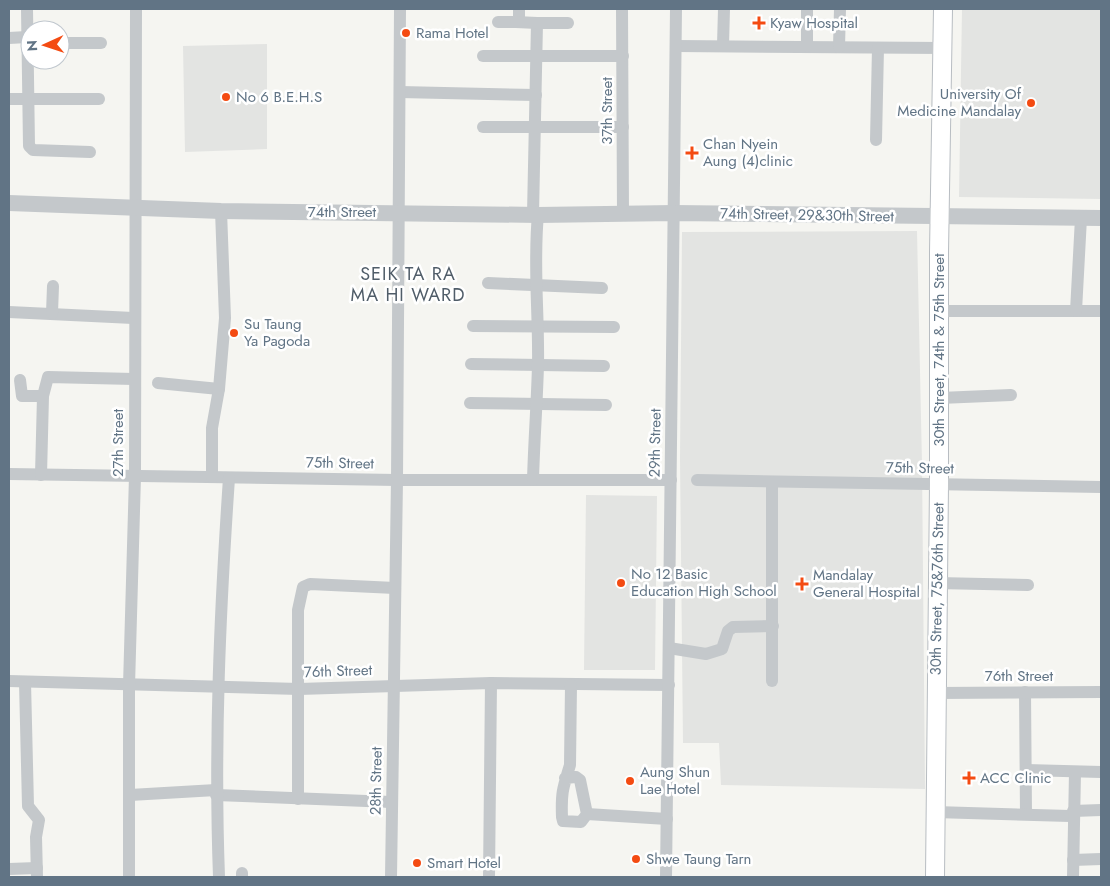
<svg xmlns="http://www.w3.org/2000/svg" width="1110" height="886" font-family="Jost,sans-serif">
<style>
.built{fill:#e3e4e2}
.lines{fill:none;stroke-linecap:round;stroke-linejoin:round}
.secondary-casing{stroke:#b8bdc2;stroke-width:20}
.minor{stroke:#c4c8cb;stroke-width:12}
.tertiary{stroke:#c4c8cb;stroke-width:16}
.secondary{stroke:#fff;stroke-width:18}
.poi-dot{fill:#f44b12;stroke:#fff;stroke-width:2}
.labels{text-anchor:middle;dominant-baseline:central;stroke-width:5;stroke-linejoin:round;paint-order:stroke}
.poi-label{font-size:15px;fill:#617485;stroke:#fff;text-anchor:start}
.street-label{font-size:15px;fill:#617485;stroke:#fff}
.quarter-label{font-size:18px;letter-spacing:1px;fill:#505d69;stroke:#fff}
</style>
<rect width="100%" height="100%" fill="#f5f5f1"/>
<g class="built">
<polygon points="962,9 1101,9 1101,199 959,197"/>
<polygon points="267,44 267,149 185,152 183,46"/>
<polygon points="917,231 922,464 925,789 721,785 719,743 683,743 680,459 682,232"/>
<polygon points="586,495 657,496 655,670 584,670"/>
</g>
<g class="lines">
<defs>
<polyline id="secondary" points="935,877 939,484 939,252 943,9"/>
</defs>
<use href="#secondary" class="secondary-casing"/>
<g class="minor">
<polyline points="27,9 29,146 33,150 90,152"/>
<polyline points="622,9 623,213"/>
<polyline points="498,22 516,22 519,18 519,9"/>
<polyline points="516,22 537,23 533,214"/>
<polyline points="537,23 568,23"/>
<polyline points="9,38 27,37"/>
<polyline points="60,43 101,43"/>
<polyline points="723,45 724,9"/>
<polyline points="677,46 943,48"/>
<polyline points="807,46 807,9"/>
<polyline points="839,47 840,9"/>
<polyline points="483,56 623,56"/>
<polyline points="400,92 536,95"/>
<polyline points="9,99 99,99"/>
<polyline points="483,127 623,127"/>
<polyline points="876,140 878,48"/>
<polyline points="488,283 602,288"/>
<polyline points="939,311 1101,311"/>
<polyline points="1076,311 1081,218"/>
<polyline points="9,312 133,318"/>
<polyline points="52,313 53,286"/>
<polyline points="473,326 614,327"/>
<polyline points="471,364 604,366"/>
<polyline points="20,380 22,396 43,396"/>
<polyline points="158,383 219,389"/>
<polyline points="940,398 1011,395"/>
<polyline points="470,403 606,405"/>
<polyline points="9,474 397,480 671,480"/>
<polyline points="41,475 43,396 48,377 134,379"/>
<polyline points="212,477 212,428 219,389 225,318 221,211"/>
<path d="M533,480c1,-38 4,-77 5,-115 1,-50 -5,-101 0,-150"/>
<polyline points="697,480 1101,487"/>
<polyline points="772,482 772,681"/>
<polyline points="937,583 1028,585"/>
<polyline points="669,648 706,654 722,649 728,631 733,627 773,626"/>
<polyline points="9,681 299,689 491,683 669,685"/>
<polyline points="25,682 28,806 39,820 36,837 37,877"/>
<polyline points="1025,692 1026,814"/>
<polyline points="936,693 1101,692"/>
<polyline points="1026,770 1101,772"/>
<path d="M565,778l11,-1 4,3 7,34 -6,8 -18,-1 -1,-4c-1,-25 1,-29 8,-52l1,-80"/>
<polyline points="130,795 216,790"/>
<polyline points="216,795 391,802"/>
<polyline points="298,799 298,610 303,587 310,584 395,588"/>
<polyline points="1073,811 1101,810"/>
<polyline points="935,812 1070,816 1074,819"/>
<polyline points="587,814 667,819"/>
<polyline points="1073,860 1101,859"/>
<polyline points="9,869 37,868"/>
<polyline points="242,873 242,877"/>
<polyline points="129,877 129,686 135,476 136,9"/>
<path d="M219,877c-5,-134 1,-266 10,-399"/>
<polyline points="391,877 397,480 400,9"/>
<polyline points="489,877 491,683"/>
<polyline points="666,877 676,9"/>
<polyline points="1073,877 1075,772"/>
</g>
<polyline class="tertiary" points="9,203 221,211 538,215 674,213 1101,218"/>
<use href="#secondary" class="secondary"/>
</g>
<g class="poi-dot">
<path d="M756.5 15.5h5v5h5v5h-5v5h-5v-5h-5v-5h5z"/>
<circle cx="406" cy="33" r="5"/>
<circle cx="226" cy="97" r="5"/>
<circle cx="1031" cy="103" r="5"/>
<path d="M689.5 145.5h5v5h5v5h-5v5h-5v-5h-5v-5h5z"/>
<circle cx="234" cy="333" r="5"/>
<circle cx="621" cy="583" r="5"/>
<path d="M799.5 576.5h5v5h5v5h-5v5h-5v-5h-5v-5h5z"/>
<path d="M966.5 770.5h5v5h5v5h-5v5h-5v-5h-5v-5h5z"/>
<circle cx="630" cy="781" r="5"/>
<circle cx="636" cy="859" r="5"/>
<circle cx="417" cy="863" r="5"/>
</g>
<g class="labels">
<g class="poi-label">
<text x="770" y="23">Kyaw Hospital</text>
<text x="416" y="33">Rama Hotel</text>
<text x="1021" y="94" text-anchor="end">University Of<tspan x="1021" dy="17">Medicine Mandalay</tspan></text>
<text x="236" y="97">No 6 B.E.H.S</text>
<text x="703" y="144">Chan Nyein<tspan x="703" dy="17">Aung (4)clinic</tspan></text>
<text x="244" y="324">Su Taung<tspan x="244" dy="17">Ya Pagoda</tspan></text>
<text x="631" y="574">No 12 Basic<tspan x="631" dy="17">Education High School</tspan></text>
<text x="813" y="575">Mandalay<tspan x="813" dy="17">General Hospital</tspan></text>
<text x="640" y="772">Aung Shun<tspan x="640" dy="17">Lae Hotel</tspan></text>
<text x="980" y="778">ACC Clinic</text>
<text x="646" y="859">Shwe Taung Tarn</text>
<text x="427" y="863">Smart Hotel</text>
</g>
<g class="street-label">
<text transform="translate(607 111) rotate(-90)">37th Street</text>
<text x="342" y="212">74th Street</text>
<text transform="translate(807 215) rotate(1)">74th Street, 29&amp;30th Street</text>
<text transform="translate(939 350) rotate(-90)">30th Street, 74th &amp; 75th Street</text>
<text transform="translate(118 443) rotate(-90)">27th Street</text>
<text transform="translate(655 443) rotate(-89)">29th Street</text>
<text transform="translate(340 463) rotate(1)">75th Street</text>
<text transform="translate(920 468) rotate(1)">75th Street</text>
<text transform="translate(937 589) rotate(-89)">30th Street, 75&amp;76th Street</text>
<text transform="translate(338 671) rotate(-2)">76th Street</text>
<text x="1019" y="676">76th Street</text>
<text transform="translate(376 781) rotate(-89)">28th Street</text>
</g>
<g class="quarter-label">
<text x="408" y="274">SEIK TA RA<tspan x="408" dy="21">MA HI WARD</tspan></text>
</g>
</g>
<rect width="1110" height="886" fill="none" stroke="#617485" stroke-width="20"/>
<g transform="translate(45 45) rotate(267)"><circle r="24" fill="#ffffff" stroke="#c0c7ce"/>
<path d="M0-4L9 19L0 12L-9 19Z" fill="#f44b12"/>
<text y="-8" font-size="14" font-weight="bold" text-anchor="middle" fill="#617485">N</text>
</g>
</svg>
